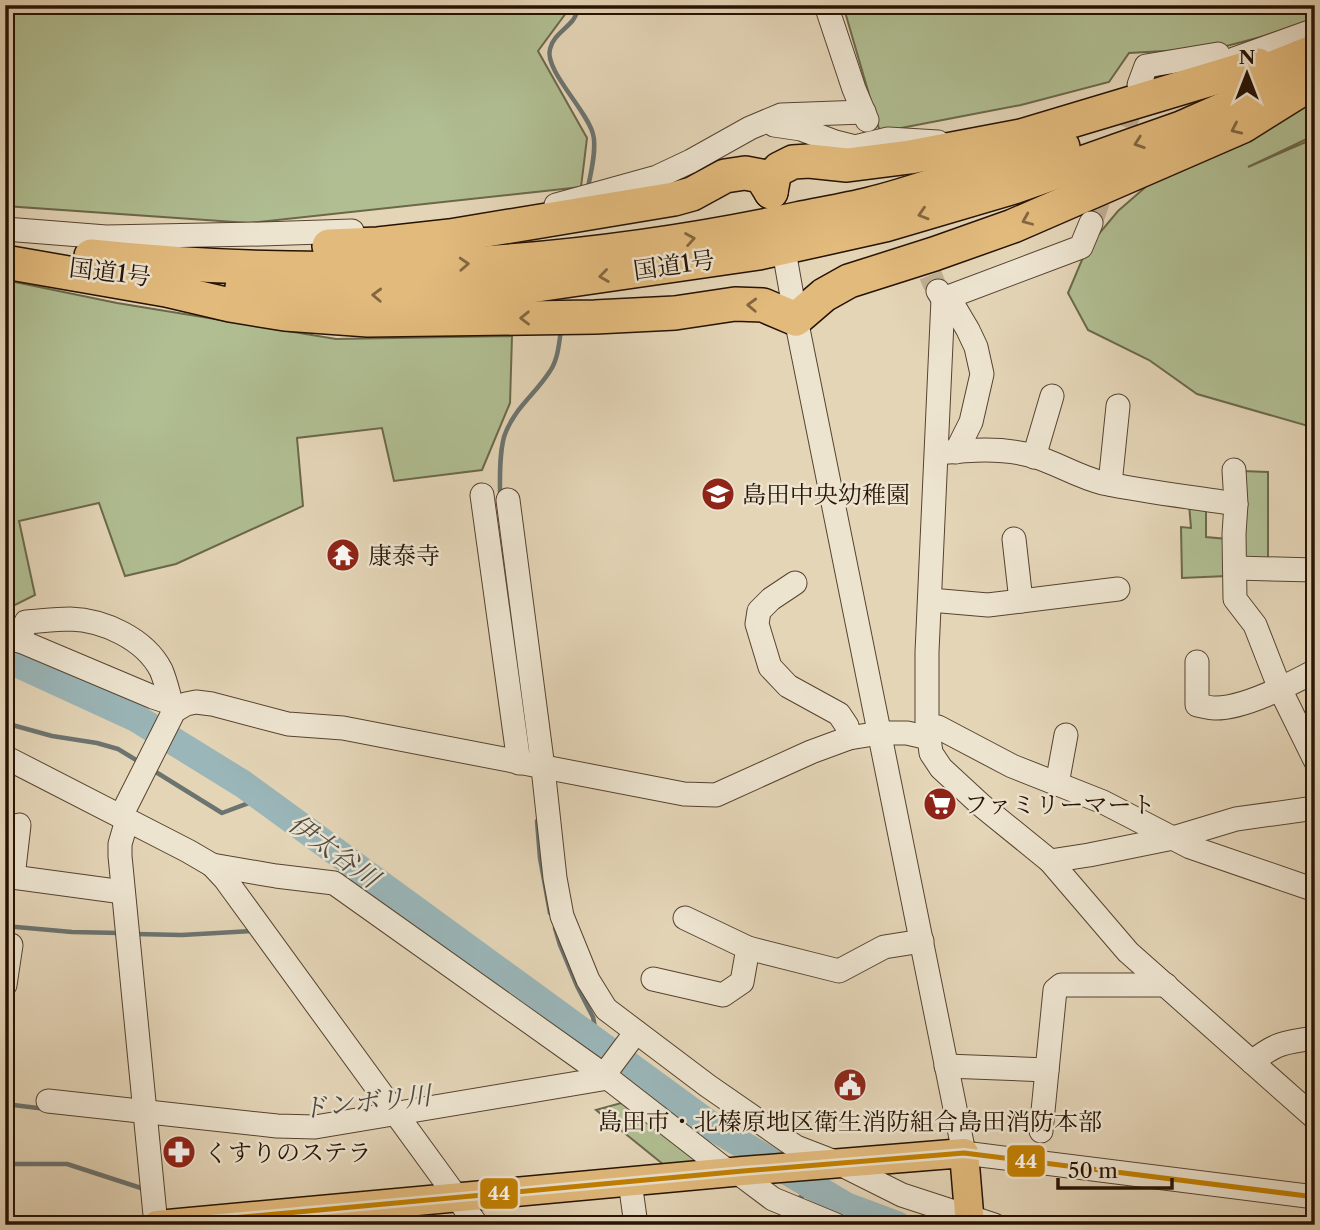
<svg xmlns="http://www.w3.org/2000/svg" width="1320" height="1230" font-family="'Libre Caslon Text','Noto Serif JP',serif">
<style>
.green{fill:#b0be92;stroke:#6b684a;stroke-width:2}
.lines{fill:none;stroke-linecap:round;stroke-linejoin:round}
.stream{stroke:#6c7470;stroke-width:4.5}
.river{stroke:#9ab6b9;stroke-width:28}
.minor-tunnel{stroke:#beae93;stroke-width:23;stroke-dasharray:23 11;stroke-linecap:butt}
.minor-casing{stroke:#564330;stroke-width:25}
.major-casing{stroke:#261203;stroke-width:31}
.highway-casing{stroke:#261203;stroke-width:36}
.minor{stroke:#ede4d0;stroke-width:23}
.major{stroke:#e2ba7c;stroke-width:28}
.highway{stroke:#e2ba7c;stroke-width:33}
.bus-1-casing{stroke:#ede4d0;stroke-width:10}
.bus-1{stroke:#c38101;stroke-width:5}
.oneway{stroke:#846640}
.labels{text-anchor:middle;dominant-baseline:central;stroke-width:5;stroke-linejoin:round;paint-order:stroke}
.street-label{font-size:24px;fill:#261203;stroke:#ede4d0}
.poi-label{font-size:24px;fill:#261203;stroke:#ede4d0;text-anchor:start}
.water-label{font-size:26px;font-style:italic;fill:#4f4b43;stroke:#ede4d0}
.line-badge{stroke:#ede4d0;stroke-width:2.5}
.badge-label{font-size:19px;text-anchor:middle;font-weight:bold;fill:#fff}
</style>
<rect width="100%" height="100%" fill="#e4d5b7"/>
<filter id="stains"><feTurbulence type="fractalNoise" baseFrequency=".00286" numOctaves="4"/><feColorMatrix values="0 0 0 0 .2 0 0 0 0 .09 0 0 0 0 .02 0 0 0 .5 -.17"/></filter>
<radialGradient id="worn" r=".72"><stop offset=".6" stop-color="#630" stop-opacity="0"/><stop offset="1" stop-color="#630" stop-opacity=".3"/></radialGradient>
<g class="green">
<polygon points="5,5 569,5 566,13 538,51 587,138 581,187 249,223 5,206"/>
<polygon points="843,5 1315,5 1315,21 1299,27 1219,48 1129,53 1109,82 1021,105 880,132"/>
<polygon points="1315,94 1315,135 1248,167 1315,138 1315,428 1197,394 1149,360 1088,330 1068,293 1087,248 1118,211 1164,171"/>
<polygon points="5,280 117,303 336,339 512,336 510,403 482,470 394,481 382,428 297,438 303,506 176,564 125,576 99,503 19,521 35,595 5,610"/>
<polygon points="1241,471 1268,472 1268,561 1238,560"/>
<polygon points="1189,504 1206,508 1206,537 1227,539 1227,576 1182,578 1181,527 1191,528"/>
<polygon points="621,1103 706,1163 664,1165 596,1110"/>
</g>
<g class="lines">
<g class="stream">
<path d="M580,5c-2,5 -4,11 -7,15 -8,10 -20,16 -23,29 -6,21 37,61 43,85 4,14 -2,39 -5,53"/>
<path d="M500,497c0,-19 -1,-41 4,-60 9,-28 31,-42 46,-66 8,-11 9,-28 11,-41"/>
<polyline points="5,723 52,736 97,743 118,749 141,763"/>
<polyline points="151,769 222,813 262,798"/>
<polyline points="537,821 540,858 550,913"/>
<polyline points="5,926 72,932 120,933"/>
<polyline points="555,928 560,945 577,986 593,1017 598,1043"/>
<polyline points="135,934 182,935 252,931"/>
<polyline points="627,1084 638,1082 643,1078"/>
<polyline points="5,1104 46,1109"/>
<polyline points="5,1164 67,1164 144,1189"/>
<polyline points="796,1200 815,1188"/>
<polyline points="758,1225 763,1222"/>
</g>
<polyline class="river" points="5,658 136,718 243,784 716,1129 846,1206 897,1225"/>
<g class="minor-tunnel">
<polyline points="879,149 935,286"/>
<polyline points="1091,223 1136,94"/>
</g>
<defs>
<g id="minor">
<polyline points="826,5 854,89 867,120"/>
<polyline points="1234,59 1315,30"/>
<polyline points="1139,85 1146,66 1218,54 1220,64"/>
<polyline points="774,125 801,129 835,142 855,147 888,139 938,142"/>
<polyline points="556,205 657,177 691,161 750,128 781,115 864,112"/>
<polyline points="1091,223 1081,247 943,299 927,652 927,722 931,753 941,768 981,805 1050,861 1128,952 1315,1118"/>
<polyline points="5,229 106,237 261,234 352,231"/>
<polyline points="786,262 796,319 964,1153 1315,1197"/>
<polyline points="938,291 943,299 955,308 968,330 976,347 982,374 971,422 956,452"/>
<path d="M937,453c32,-3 64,-6 96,3 24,7 45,21 70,27 43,9 89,14 133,21"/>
<polyline points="1034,457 1052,396"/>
<polyline points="1234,470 1236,504 1234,534 1235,599 1255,625 1280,689 1315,760"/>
<polyline points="1110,484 1118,406"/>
<polyline points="482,495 519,763"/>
<polyline points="508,500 543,768 555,878 562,916 588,980 606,1009 708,1086 796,1147 840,1164 902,1195 994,1225"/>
<polyline points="1014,539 1021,601"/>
<polyline points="1235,568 1315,570"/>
<polyline points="795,583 771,599 759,611 757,624 770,667 788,686 839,714 847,726 849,738"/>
<polyline points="930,600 988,605 1118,589"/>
<polyline points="6,635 153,697 171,703"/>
<path d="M19,641l7,-19c15,-1 29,-3 44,-3 34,1 75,20 91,51 6,14 8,28 13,41"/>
<path d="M1197,662v43c6,1 12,3 17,3 29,1 75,-23 101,-37"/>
<polyline points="927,726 938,727 1012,766 1103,802 1190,847 1315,890"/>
<polyline points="5,757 188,851 212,865 225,879 477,1225"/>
<polyline points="1057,784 1066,735"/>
<polyline points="121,816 174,711 186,704 196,702 212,704 288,724 343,728 684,794 716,795 811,752 849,738 880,733 907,733 929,738"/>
<polyline points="127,820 120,844 120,856 156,1225"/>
<polyline points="1050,861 1089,855 1173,838 1236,819 1315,808"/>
<polyline points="212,865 276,876 334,883 604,1075 730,1173"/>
<polyline points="5,876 123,892"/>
<polyline points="13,877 19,825"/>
<polyline points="685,918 748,948 839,971 884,947 922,941"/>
<polyline points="653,979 723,995 742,982 748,948"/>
<polyline points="5,985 11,945"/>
<path d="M1252,1062c24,-19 33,-20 63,-24"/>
<polyline points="946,1066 1047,1070"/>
<polyline points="604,1075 636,1032"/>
<polyline points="48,1101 277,1126 315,1127 608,1078"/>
<polyline points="1041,1131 1055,990 1061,985 1166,985"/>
<polyline points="737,1172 773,1199 836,1225"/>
<polyline points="630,1182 636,1225"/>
</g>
<polyline id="major" points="157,1225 743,1171 964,1153 970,1225"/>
<g id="highway">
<polyline points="1238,82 1315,51"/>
<polyline points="771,192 774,176 779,169 793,162 809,161 847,165 910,157 1021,136 1258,65"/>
<polyline points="329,246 378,244 450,236 674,199 692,194 725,176 745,173 761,176 771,192"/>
<path d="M91,256c235,25 476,12 706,-37 24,-5 49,-9 73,-15 29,-7 58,-17 86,-26 36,-10 72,-19 107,-31"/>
<polyline points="5,262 166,290 230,305 285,314 368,320 595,317 675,313 735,304 763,305 796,319 824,295 849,281 934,254 1013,226 1243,126 1315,81"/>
<polyline points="242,287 270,290 393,295 530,286 759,253 885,225 1014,187 1181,128 1274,87"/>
</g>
</defs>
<use href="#minor" class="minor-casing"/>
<use href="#major" class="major-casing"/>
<use href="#highway" class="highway-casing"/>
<use href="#minor" class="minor"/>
<use href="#major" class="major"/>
<use href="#highway" class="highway"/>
<defs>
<polyline id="bus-1" points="157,1225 743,1171 964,1153 1315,1197"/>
</defs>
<use href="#bus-1" class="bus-1-casing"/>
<use href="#bus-1" class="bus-1"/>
</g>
<defs><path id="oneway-chevron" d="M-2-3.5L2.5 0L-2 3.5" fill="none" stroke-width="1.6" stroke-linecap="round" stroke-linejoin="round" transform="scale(1.75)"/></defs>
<g class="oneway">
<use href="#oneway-chevron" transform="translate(1236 129) rotate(155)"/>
<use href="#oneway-chevron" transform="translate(1139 143) rotate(161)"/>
<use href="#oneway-chevron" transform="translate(923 214) rotate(163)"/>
<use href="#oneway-chevron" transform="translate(1027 220) rotate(157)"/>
<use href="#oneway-chevron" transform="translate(690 239) rotate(-10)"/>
<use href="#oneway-chevron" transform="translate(464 264) rotate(-3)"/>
<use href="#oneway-chevron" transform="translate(604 276) rotate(172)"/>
<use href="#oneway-chevron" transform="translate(377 295) rotate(-178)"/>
<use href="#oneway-chevron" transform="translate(752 305) rotate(-178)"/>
<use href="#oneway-chevron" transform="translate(525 318) rotate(179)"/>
</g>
<defs>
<symbol id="school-disc" viewBox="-11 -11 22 22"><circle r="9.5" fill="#8f2418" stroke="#ede4d0"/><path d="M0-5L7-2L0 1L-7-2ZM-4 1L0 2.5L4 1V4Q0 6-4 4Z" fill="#fff"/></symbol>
<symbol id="temple-disc" viewBox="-11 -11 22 22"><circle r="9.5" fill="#8f2418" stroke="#ede4d0"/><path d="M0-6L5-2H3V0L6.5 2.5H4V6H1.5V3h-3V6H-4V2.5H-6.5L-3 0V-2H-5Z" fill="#fff"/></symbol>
<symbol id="supermarket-disc" viewBox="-11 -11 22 22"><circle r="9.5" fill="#8f2418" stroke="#ede4d0"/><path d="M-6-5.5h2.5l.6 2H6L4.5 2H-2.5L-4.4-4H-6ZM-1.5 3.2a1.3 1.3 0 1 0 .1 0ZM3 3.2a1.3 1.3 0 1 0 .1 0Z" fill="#fff"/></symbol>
<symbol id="civic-disc" viewBox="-11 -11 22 22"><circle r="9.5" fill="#8f2418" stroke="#ede4d0"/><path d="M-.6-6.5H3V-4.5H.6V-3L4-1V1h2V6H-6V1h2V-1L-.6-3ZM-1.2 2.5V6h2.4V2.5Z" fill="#fff"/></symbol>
<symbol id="pharmacy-disc" viewBox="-11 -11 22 22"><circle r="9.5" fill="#8f2418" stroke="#ede4d0"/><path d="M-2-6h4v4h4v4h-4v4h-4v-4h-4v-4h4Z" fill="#fff"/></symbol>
</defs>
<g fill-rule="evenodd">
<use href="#school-disc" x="699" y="475" width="38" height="38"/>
<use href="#temple-disc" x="324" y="536" width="38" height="38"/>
<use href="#supermarket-disc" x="921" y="785" width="38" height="38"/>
<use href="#civic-disc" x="831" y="1066" width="38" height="38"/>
<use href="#pharmacy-disc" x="160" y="1133" width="38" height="38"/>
</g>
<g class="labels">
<g class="street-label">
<text transform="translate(674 265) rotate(-8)">国道1号</text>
<text transform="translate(110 272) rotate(7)">国道1号</text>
</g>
<g class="poi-label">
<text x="742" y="494">島田中央幼稚園</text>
<text x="368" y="555">康泰寺</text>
<text x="964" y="804">ファミリーマート</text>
<text x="850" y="1121" text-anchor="middle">島田市・北榛原地区衛生消防組合島田消防本部</text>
<text x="204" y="1152">くすりのステラ</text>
</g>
<g class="water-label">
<text transform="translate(334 851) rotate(36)">伊太谷川</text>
<text transform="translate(366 1102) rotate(-6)">ドンボリ川</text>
</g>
</g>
<g class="line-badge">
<rect x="1006" y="1144" width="40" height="34" rx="7" fill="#c38101"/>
<rect x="479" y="1177" width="40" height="33" rx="7" fill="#c38101"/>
</g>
<g class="badge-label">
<text x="1026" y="1168">44</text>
<text x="499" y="1200">44</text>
</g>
<rect width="1320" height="1230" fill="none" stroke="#e4d5b7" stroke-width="28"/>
<rect x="7" y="7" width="1306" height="1216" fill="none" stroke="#261203" stroke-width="3.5"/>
<rect x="14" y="14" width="1292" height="1202" fill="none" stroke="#261203" stroke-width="2"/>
<g transform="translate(1247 74)" stroke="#ede4d0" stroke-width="5" paint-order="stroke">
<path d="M0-5L12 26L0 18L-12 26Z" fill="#261203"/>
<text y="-10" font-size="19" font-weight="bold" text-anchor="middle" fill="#261203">N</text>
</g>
<path d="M1058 1178v10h114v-10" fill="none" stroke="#261203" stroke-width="3.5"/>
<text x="1068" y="1178" font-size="21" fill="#261203" stroke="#ede4d0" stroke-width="5" paint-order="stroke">50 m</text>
<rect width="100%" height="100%" filter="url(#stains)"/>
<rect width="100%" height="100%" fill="url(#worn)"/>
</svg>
